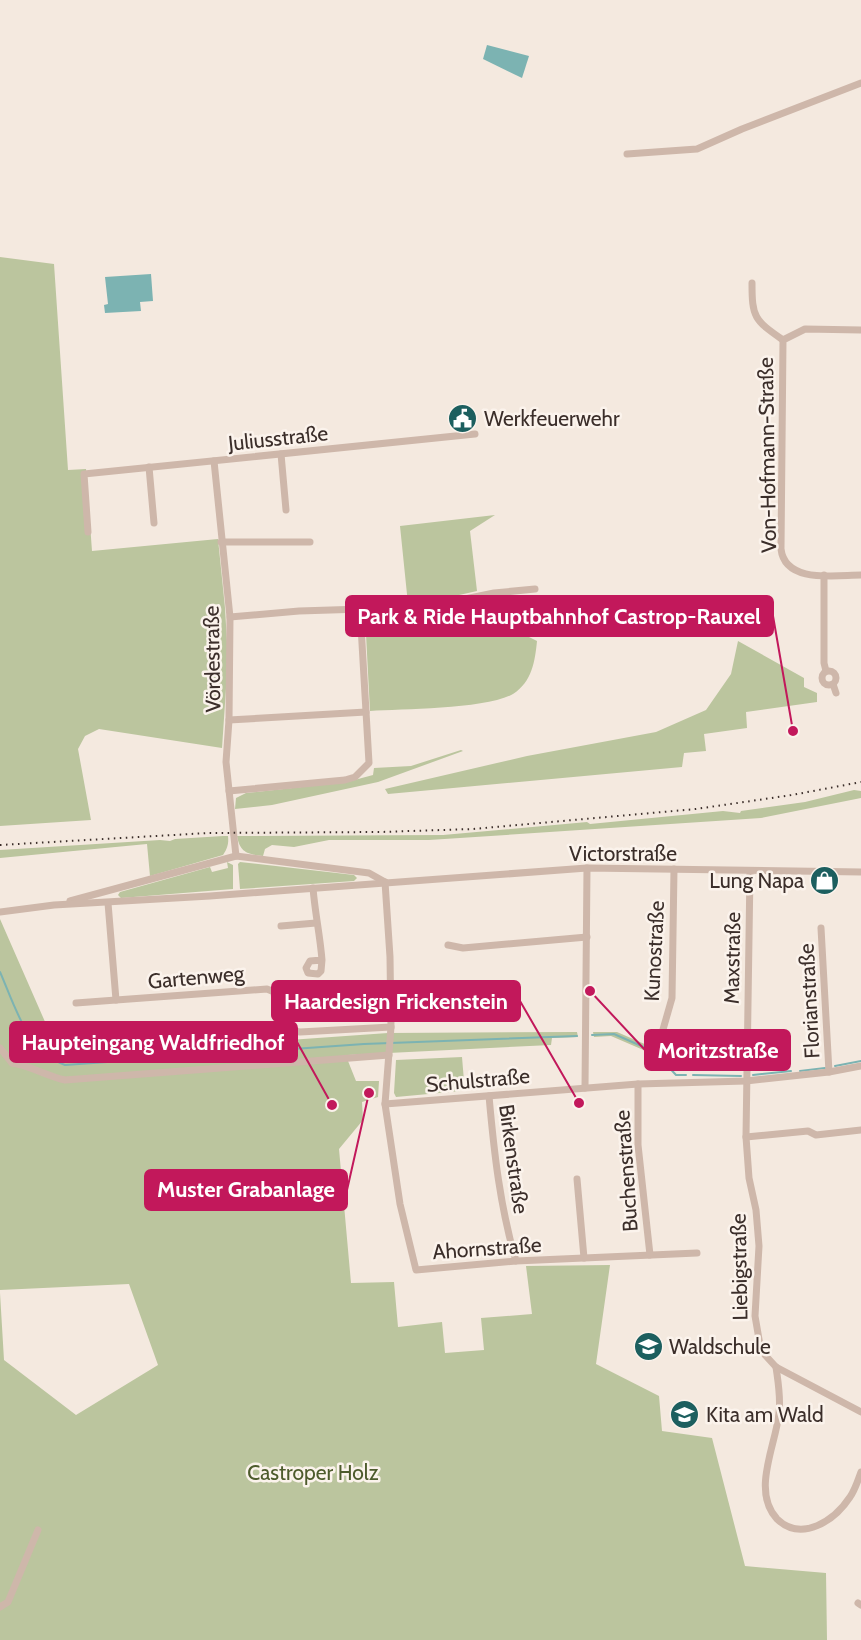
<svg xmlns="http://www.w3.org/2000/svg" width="861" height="1640" font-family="Cabin,sans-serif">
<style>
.green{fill:#bbc59e}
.water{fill:#7cb3b2}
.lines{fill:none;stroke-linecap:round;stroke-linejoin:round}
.stream{stroke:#7cb3b2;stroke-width:2}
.minor{stroke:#ceb7aa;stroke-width:7}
.rail{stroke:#3b2e2a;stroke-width:2;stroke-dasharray:1.5 4.5;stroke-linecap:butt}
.labels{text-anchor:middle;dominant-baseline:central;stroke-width:5;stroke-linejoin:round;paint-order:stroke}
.poi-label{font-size:21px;fill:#3b2e2a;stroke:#fbf3ec;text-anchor:start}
.street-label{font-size:21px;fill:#3b2e2a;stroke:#fbf3ec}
.park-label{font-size:21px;fill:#4d5b2c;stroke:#fbf3ec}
.leader{fill:none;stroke:#c2185b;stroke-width:2}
.callout-dot{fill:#c2185b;stroke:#fbf3ec;stroke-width:2}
.callout{fill:#c2185b;stroke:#c2185b;stroke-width:2}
.callout-label{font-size:22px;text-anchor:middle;font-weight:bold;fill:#fff}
</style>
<rect width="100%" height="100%" fill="#f4e9df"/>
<g class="green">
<polygon points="0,257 54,264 68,470 86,469 92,551 218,539 225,608 228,659 222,748 99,729 85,736 78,749 91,820 0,826"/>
<polygon points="495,515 470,531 477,591 428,602 408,604 400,526"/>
<path d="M490,612l31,1 7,7 1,17 8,4c-2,20 -5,41 -24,53 -26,15 -110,15 -143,17l-5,-96z"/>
<polygon points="738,641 804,678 804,687 817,693 817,702 746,712 747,728 704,734 706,751 684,753 682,767 388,794 385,789 527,756 656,732 706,710 731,674"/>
<polygon points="461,750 463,751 378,782 272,805 235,809 236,798 246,793 347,782 373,775 374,768 411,766"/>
<path d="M854,790l7,1v7l-100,20 -332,22h-100l-35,7 -22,-2 -7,4 -2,7c-15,-2 -23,-3 -26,-20l206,-1 144,-13 3,2 133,-13 17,2 1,-2 64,-9z"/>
<path d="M223,836h5c1,8 -1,13 -5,19l-73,21 -3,-32 -147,14v-8l160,-10 10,1 5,-2z"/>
<polygon points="227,862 233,865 233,889 121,898 118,895 120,892 210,867 212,872 228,868"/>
<polygon points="240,862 354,875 357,878 354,881 240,889 238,864"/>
<polygon points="0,919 60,1056 388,1033 577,1032 578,1037 552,1038 551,1045 348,1055 348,1061 356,1081 379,1081 378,1097 362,1102 363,1120 339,1149 351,1283 394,1282 398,1327 442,1322 445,1353 484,1350 481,1318 532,1314 526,1266 610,1265 596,1364 659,1396 662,1431 712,1438 745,1566 826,1573 827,1640 0,1640 0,1293 4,1360 76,1415 158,1365 129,1284 0,1290"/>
<polygon points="593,1032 617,1032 656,1049 655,1055 611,1036 594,1037"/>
<polygon points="462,1057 464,1081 461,1081 461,1091 396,1097 394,1093 396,1060"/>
</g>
<g class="water">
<polygon points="487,45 529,56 522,78 483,59"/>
<polygon points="151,274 153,301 140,302 141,311 105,313 104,305 108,304 105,277"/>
</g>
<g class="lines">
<g class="stream">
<path d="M0,972c15,34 27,80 65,93l299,-21 213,-8"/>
<polyline points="592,1035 614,1034 655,1052 676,1075 686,1075"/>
<polyline points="835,1066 861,1061"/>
<polyline points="800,1071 825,1068"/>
<polyline points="693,1075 741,1076"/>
<polyline points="753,1075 791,1071"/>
</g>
<g class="minor">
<polyline points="627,154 697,149 742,129 861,83"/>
<path d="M752,283c0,34 2,37 31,57"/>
<path d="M861,330l-56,-1 -22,11 -2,209c4,35 55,26 80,26"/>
<polyline points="281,454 286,510"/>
<polyline points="214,461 230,617 229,720 226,762 236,856"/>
<polyline points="149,467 154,523"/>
<polyline points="88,532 84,474 475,434"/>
<polyline points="221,542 310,542"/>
<polyline points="824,575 824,663 826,671"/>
<polyline points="230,617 299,611 426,607 494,593 535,589"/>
<circle cx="829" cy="678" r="7"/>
<polyline points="833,684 836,693"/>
<polyline points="229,720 366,712"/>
<polyline points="229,791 345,780 355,777 369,763 360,609"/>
<polyline points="750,871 746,1137 749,1178 756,1210 759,1246 755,1316 760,1345 765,1355 776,1367 861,1412"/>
<polyline points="385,882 390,957 391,1027 385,1104 400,1204 416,1270 516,1261 697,1253"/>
<path d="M313,888c2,25 7,47 9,72l-12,1 -4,7 2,5 10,1 3,-3 1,-11"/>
<polyline points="70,901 236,856 369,873 385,882"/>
<polyline points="108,903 116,1000 267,989 274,992 277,1021 282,1029 300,1032 391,1027"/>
<polyline points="0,912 54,905 210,896 587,868 861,872"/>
<polyline points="281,926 316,923"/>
<polyline points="821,928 829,1072"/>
<polyline points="448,945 463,948 587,937"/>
<polyline points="76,1003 116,1000"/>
<polyline points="662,1033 672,998 674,869"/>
<path d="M0,1048l12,15c17,2 34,13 53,17l324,-25"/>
<polyline points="638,1084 638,1145 650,1255"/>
<polyline points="585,1088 587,868"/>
<path d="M489,1096c5,56 11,111 27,165"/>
<polyline points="385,1104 638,1084 746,1081 829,1072 861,1066"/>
<polyline points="746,1137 808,1131 816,1135 861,1130"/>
<polyline points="577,1179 584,1258"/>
<path d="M776,1367c2,15 5,30 3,46 -3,32 -28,78 -2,106 25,24 58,1 73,-22 5,-7 8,-17 11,-25"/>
<polyline points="858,1603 861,1605"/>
<polyline points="0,1607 8,1602 38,1530"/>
</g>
<polyline class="rail" points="0,845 208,833 380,832 473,829 696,809 792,795 861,782"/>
</g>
<defs>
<symbol id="civic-disc" viewBox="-11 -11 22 22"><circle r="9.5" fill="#1c5f5f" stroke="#fbf3ec"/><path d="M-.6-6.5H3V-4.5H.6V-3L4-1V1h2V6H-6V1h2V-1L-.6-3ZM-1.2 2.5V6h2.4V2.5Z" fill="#fff"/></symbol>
<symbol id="shop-disc" viewBox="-11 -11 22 22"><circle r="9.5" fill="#1c5f5f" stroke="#fbf3ec"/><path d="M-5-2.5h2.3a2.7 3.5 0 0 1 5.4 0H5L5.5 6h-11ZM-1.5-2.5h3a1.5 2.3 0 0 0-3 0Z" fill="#fff"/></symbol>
<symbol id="school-disc" viewBox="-11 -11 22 22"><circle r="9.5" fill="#1c5f5f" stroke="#fbf3ec"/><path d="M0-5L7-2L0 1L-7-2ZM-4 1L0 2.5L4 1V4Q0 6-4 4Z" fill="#fff"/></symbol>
</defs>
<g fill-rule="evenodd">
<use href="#civic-disc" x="446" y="402" width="33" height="33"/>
<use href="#shop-disc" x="808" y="864" width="33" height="33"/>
<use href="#school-disc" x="632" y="1330" width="33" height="33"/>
<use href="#school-disc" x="668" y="1398" width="33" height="33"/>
</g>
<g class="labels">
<g class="poi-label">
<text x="484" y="418">Werkfeuerwehr</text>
<text x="804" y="880" text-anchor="end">Lung Napa</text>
<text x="669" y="1346">Waldschule</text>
<text x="706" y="1414">Kita am Wald</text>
</g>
<g class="street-label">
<text transform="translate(278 438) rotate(-6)">Juliusstraße</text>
<text transform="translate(767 455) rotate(-91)">Von-Hofmann-Straße</text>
<text transform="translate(212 659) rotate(-91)">Vördestraße</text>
<text x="623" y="853">Victorstraße</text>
<text transform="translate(654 951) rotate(-87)">Kunostraße</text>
<text transform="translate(732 958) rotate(-89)">Maxstraße</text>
<text transform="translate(196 977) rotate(-5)">Gartenweg</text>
<text transform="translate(809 1001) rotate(-93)">Florianstraße</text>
<text transform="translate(478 1080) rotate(-5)">Schulstraße</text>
<text transform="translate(514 1159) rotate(82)">Birkenstraße</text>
<text transform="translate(626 1171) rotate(-94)">Buchenstraße</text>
<text transform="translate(487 1248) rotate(-4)">Ahornstraße</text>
<text transform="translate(739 1267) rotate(-91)">Liebigstraße</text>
</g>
<g class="park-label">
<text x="313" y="1472">Castroper Holz</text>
</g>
</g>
<path class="leader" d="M793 731L773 616M579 1103L520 1001M332 1105L297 1042M590 991L645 1050M369 1093L347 1190"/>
<g class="callout-dot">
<circle cx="793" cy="731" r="6"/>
<circle cx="579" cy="1103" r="6"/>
<circle cx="332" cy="1105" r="6"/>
<circle cx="590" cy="991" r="6"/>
<circle cx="369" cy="1093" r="6"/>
</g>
<g class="callout">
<rect x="346" y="596" width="427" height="40" rx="6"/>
<rect x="272" y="981" width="248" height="40" rx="6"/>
<rect x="10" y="1022" width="287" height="40" rx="6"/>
<rect x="645" y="1030" width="145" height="40" rx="6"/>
<rect x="145" y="1170" width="202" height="40" rx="6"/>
</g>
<g class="callout-label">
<text x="559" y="624">Park &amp; Ride Hauptbahnhof Castrop-Rauxel</text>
<text x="396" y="1009">Haardesign Frickenstein</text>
<text x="153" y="1050">Haupteingang Waldfriedhof</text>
<text x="718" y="1058">Moritzstraße</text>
<text x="246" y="1197">Muster Grabanlage</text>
</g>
</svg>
